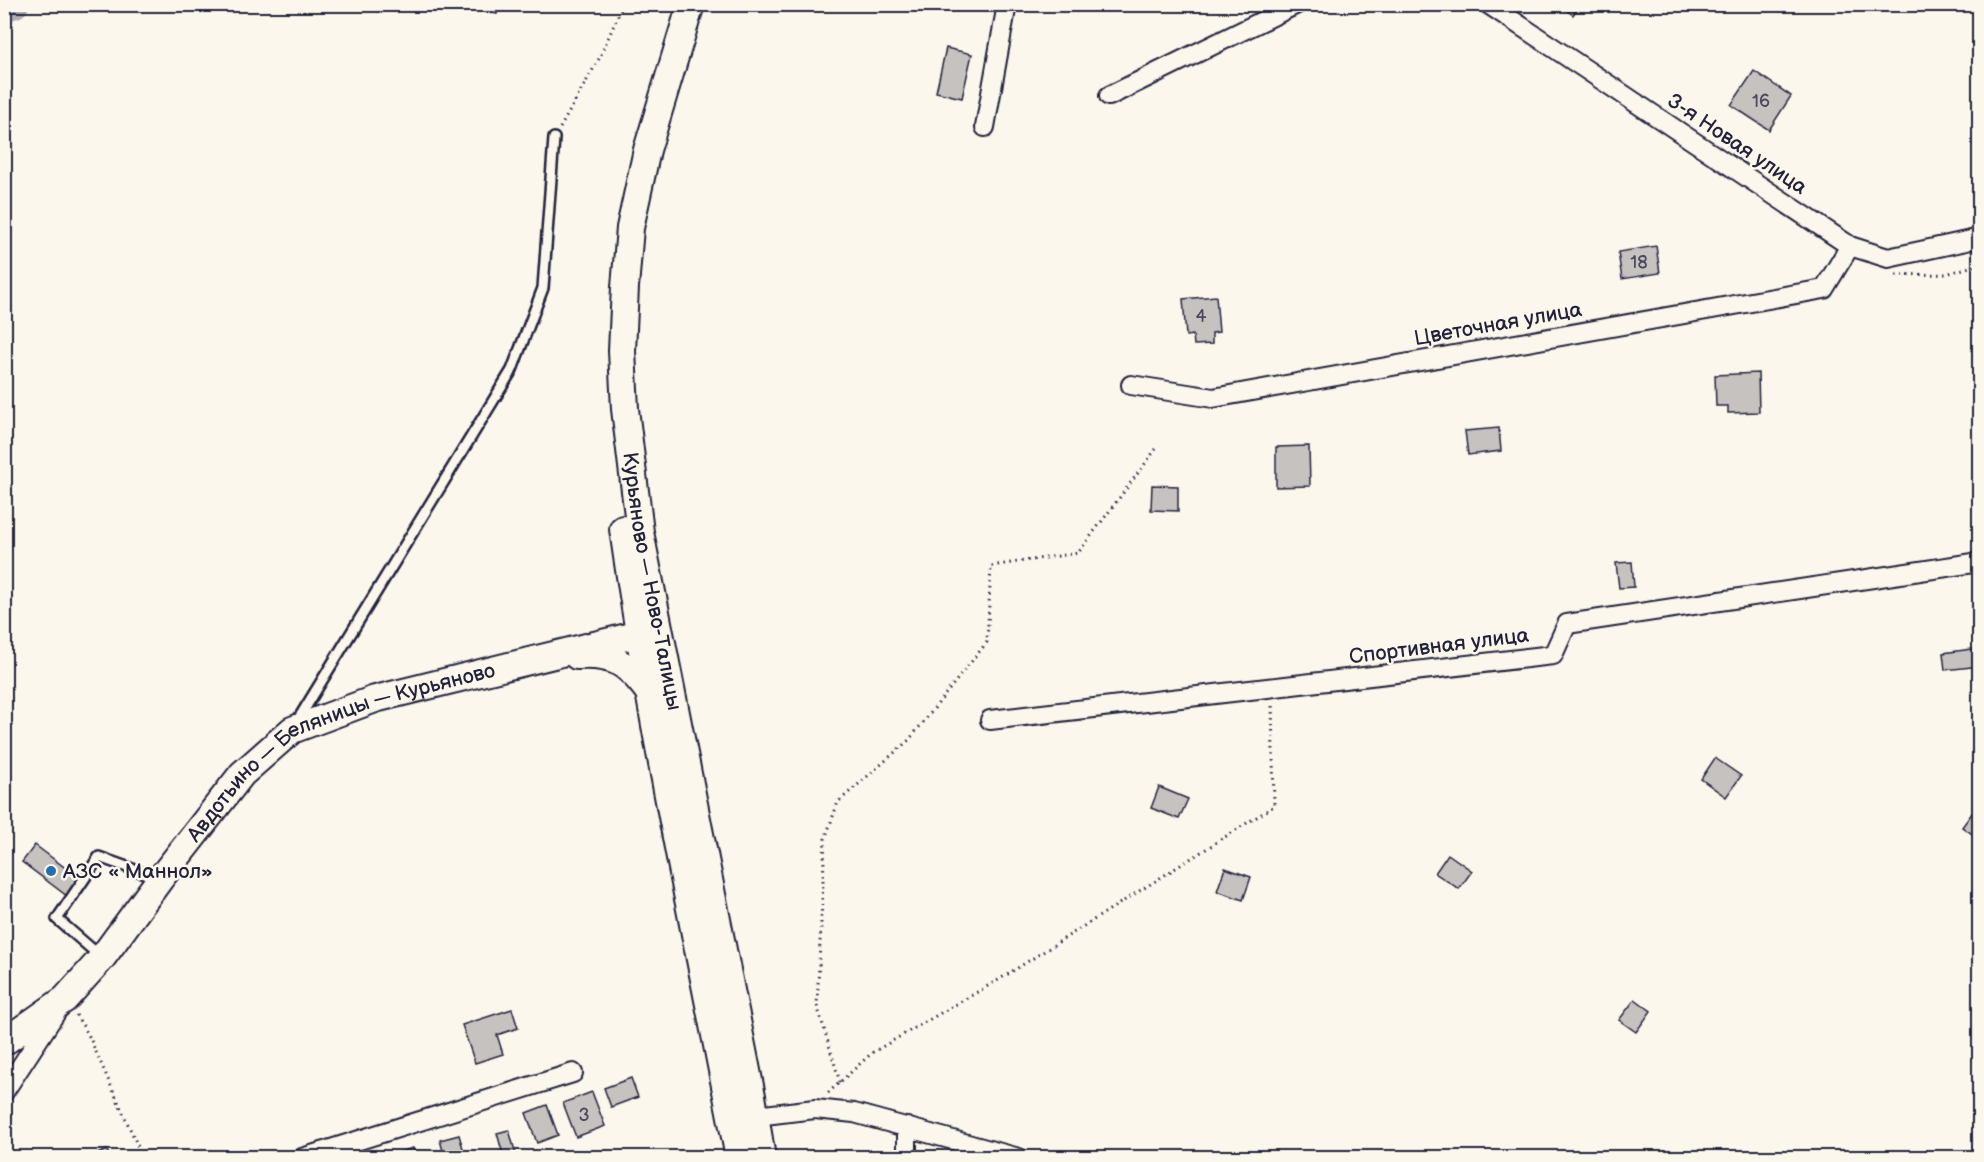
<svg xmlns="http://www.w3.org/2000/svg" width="1984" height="1162" font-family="'Balsamiq Sans',sans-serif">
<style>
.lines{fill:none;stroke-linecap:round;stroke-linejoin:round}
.river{stroke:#b1aeb0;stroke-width:28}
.building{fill:#c6c2c0;stroke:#22223b;stroke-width:1.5}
.service-casing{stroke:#22223b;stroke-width:14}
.minor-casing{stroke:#22223b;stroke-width:22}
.secondary-casing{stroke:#22223b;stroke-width:30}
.path{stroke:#22223b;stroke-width:3;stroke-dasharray:1.5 4.5;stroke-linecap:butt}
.service{stroke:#fbf7ec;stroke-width:9}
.minor{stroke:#fbf7ec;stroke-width:18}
.secondary{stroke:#fbf7ec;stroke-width:26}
.poi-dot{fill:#1f6fb2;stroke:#fbf7ec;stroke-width:2}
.labels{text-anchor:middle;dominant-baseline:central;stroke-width:5;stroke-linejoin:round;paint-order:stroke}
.number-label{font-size:18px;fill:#4b4a5c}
.street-label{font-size:21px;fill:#22223b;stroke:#fbf7ec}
.poi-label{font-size:21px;fill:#22223b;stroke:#fbf7ec;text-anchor:start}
</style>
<rect width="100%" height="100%" fill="#fbf7ec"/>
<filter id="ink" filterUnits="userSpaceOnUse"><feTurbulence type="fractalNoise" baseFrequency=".0167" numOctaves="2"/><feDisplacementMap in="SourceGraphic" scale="12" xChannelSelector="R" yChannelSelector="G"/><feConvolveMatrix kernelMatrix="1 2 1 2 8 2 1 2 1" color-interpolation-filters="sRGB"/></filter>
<g filter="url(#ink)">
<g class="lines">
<polyline class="river" points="4,8 15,4"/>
</g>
<g class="building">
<polygon points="484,4 499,4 497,14 482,11"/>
<polygon points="1557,4 1580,4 1573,15"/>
<polygon points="946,48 972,54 962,98 936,92"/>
<polygon points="1754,71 1791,96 1769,130 1731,105"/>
<polygon points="1656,246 1660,273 1622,279 1618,252"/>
<polygon points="1216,296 1219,332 1212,333 1212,344 1194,345 1193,335 1186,336 1183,299"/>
<polygon points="1758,373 1759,412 1728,413 1728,406 1716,406 1715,375"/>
<polygon points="1499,428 1501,451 1468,455 1465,431"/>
<polygon points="1309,446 1310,486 1276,487 1276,447"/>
<polygon points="1152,485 1178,486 1178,511 1151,510"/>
<polygon points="1632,562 1634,587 1619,588 1616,563"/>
<polygon points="1979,648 1980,666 1945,670 1943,653"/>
<polygon points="1715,758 1741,776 1726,797 1701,779"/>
<polygon points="1159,787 1188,799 1179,819 1151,808"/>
<polygon points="1978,805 1980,806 1980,839 1962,827"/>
<polygon points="35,845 80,879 67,896 22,862"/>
<polygon points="1448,854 1472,871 1459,889 1435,873"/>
<polygon points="1225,868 1251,877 1243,900 1217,891"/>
<polygon points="1635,999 1651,1011 1636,1032 1619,1020"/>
<polygon points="512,1009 518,1028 497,1035 503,1054 475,1063 462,1025"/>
<polygon points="631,1078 638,1097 611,1107 604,1088"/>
<polygon points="592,1092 605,1126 576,1137 563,1103"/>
<polygon points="547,1105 558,1135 537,1143 526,1113"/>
<polygon points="509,1130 517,1158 504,1158 497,1133"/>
<polygon points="459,1135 466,1158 445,1158 440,1140"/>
<polygon points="413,1148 416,1158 394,1158 393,1154"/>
<polygon points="107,1150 110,1158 87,1158"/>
</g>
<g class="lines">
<defs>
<g id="service">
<polyline points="296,723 512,370 543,288 554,138"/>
<polyline points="101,957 57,919 99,857 158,878"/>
</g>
<g id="minor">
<polyline points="1488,4 1850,246 1888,258 1980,238"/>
<polyline points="1109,96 1297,4"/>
<polyline points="985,127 1007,4"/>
<polyline points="1131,385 1213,398 1824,289 1850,246"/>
<polyline points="990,720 1553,655 1567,624 1980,562"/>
<polyline points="4,1092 59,1008"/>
<polyline points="756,1116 815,1109 854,1113 1019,1158"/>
<polyline points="907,1127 907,1158"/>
<polyline points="302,1158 573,1073"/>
</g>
<g id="secondary">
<path id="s1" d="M691,4l-44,146 -17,78 -5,59 -3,64 3,58 15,123 112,564 10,62"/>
<path d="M623,529c30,211 76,419 116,629"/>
<path d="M577,656c37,-2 50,7 71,35"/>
<path id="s2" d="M4,1042l61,-43 37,-41 58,-79 82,-105 50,-44 83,-31 280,-69"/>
</g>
</defs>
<use href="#service" class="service-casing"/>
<use href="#minor" class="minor-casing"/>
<use href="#secondary" class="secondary-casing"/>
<g class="path">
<polyline points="560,128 600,57 623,4"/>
<polyline points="1896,275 1946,274 1980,264"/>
<polyline points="76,1015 88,1034 143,1158"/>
<polyline points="840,1082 817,1005 825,839 838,802 909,740 987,642 991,566 1078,553 1156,449"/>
<polyline points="828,1093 873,1052 1000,979 1274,806 1272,702"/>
</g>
<use href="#service" class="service"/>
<use href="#minor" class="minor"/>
<use href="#secondary" class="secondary"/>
</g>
</g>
<circle class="poi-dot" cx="51" cy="871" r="6"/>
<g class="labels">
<g class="number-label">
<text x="1761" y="101">16</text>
<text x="1639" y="262">18</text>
<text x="1201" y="316">4</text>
<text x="584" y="1115">3</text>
</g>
<g class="street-label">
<text transform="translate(1737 144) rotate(34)">3-я Новая улица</text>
<text transform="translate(1498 324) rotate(-10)">Цветочная улица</text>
<text stroke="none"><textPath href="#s1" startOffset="588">Курьяново — Ново-Талицы</textPath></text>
<text transform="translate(1439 646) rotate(-7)">Спортивная улица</text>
<text stroke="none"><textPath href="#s2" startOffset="459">Авдотьино — Беляницы — Курьяново</textPath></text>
</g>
<g class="poi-label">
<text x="63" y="871">АЗС « Маннол»</text>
</g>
</g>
<rect width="1984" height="1162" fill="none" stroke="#fbf7ec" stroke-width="24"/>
<rect x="12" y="12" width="1960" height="1138" fill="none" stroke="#22223b" stroke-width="2" filter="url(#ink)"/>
</svg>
